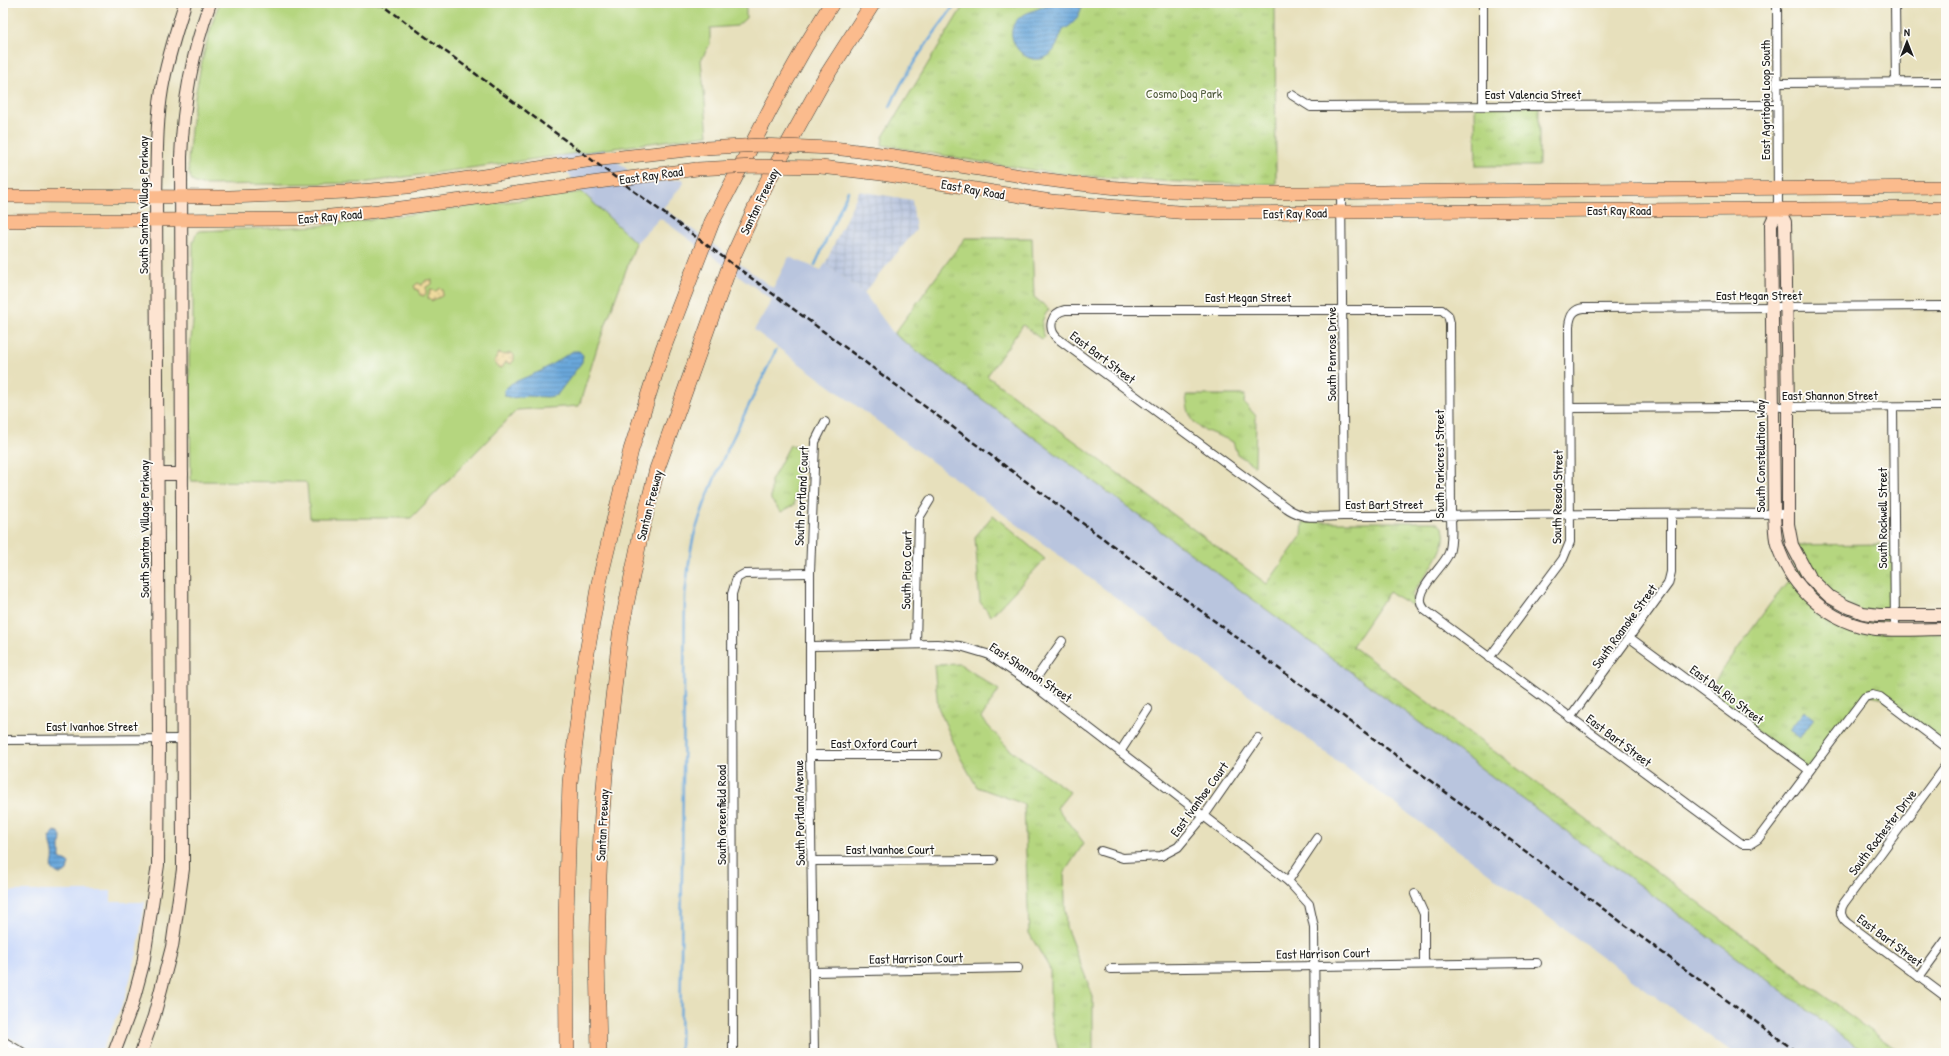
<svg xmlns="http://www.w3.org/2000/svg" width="1949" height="1056" font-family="'Patrick Hand',sans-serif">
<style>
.built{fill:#cddbfa}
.industrial{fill:url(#industrial-grid)}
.railway{fill:#b9c5de}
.grass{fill:#b5d67f;stroke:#68794e}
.sand{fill:url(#sand-dots);stroke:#857b5d}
.park{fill:url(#park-tufts);stroke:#68794e}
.water{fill:url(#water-rules);stroke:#42627c}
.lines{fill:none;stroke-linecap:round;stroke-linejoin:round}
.stream{stroke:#69a7db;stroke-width:2.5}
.street-casing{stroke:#3a3934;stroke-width:10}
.secondary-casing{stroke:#3a3934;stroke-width:14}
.primary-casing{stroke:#3a3934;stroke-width:14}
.highway-casing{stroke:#3a3934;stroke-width:16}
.street{stroke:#fff;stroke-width:8}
.secondary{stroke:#fde4d1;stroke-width:12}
.primary{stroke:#fbbb8d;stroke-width:13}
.highway{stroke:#fbbb8d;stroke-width:15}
.rail{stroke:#1c1c1c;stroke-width:2.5;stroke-dasharray:6 3;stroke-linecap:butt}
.primary-bridge-casing{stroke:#3a3934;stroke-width:14;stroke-linecap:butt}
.primary-bridge{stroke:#fbbb8d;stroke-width:13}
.labels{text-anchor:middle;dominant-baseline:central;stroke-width:3.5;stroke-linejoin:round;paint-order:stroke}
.park-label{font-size:13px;fill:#525d3f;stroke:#fdfcf7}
.street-label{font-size:13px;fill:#1c1c1c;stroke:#fdfcf7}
</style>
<defs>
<pattern id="industrial-grid" width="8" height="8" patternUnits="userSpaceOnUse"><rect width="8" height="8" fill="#b9c5de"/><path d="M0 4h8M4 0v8" fill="none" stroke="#9ea9be"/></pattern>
<pattern id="sand-dots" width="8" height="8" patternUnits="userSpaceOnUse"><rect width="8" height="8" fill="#eeda9e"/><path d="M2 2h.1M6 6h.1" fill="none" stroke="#ccba88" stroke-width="1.8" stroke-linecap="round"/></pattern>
<pattern id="park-tufts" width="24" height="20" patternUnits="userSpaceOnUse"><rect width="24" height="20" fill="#b5d67f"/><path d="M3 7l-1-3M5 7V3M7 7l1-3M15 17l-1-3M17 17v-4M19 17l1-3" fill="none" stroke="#9bb76d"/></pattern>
<pattern id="water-rules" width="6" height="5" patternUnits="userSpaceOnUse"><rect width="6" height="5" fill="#69a7db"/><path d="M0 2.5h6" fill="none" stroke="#5687b1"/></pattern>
</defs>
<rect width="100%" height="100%" fill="#fdfcf7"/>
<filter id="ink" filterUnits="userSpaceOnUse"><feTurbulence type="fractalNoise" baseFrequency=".025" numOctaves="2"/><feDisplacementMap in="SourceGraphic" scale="8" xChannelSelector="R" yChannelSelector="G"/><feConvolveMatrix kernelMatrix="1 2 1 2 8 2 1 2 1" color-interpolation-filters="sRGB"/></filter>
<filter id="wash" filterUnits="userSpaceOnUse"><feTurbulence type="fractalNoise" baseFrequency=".012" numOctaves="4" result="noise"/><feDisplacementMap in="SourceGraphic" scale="16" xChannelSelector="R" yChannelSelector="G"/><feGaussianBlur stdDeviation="0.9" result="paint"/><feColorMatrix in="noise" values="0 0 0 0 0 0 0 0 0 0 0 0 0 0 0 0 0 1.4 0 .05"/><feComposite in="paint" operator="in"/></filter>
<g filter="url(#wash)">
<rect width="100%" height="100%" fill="#e7e0bc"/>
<polygon class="built" points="3,891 111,891 111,902 145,902 137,954 125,998 101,1053 38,1053 3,1034"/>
<polygon class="industrial" points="859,191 912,200 916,230 864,293 825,264"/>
<polygon class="railway" points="353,3 604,150 643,183 683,179 684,183 663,208 773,288 789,257 821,270 825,264 864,293 894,334 1866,1053 1732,1053 754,330 772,300 660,218 636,243 582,192 557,159"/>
<g class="grass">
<path d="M219,3h527v15l-9,8 -27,2v16l-9,16 7,75 -346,48 -161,2 -8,-3c-8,-12 -4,-28 -3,-42 4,-47 13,-92 29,-137z"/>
<polygon points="582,192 636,243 597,348 579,406 517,410 411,518 310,518 307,484 305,482 191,481 189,356 193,322 193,242 196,234 200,231 319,226"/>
</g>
<g class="sand">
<polygon points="426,280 432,280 432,284 426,287 426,293 424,296 420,295 418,290 416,290 414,286 418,283 422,285"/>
<polygon points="440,288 443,290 442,296 431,301 428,298 430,290 436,291"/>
<polygon points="499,353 504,355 512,353 514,355 514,360 511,364 506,362 502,368 497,367 494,362"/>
</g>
<g class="park">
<path d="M965,3h310l1,181c-79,-1 -158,-3 -236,-13 -53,-7 -106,-18 -158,-26l1,-8z"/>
<polygon points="1475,106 1539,106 1539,166 1476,166"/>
<path d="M965,238h67l2,59 15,12c-7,10 -10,16 -4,28l-3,3 -19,-15 -36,51 280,208 35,-49 1,-13h132c27,12 -12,56 -22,70l-1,5 1,9 -24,-14 -37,54 549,407h-35l-972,-719z"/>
<path d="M1186,395h59l-1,8 12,13 -1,50 -18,-12 -4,-12c-28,-14 -44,-9 -47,-47z"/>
<polygon points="790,445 798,446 800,455 794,505 781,512 771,500 771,481"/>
<polygon points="993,515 1045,559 991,616 980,602 975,537"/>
<polygon points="1894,544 1895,623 1946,623 1946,747 1880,697 1870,695 1809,770 1706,693 1770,604 1797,571 1786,545"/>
<polygon points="960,664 999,690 981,718 1009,749 1070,792 1057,808 1084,843 1064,873 1066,927 1093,996 1093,1053 1059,1053 1050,1015 1050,969 1029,933 1024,804 977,787 960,757 938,707 934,665"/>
</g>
<g class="water">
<path d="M1049,3l33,1c-2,13 -8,20 -19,26 -3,6 -5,14 -9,20 -21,28 -58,-13 -35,-32 8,-7 21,-8 30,-15z"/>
<polygon points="573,351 579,351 583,355 582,362 557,395 548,397 527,396 512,398 505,396 504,390 512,383 541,371"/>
<polygon points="1804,711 1814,719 1800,738 1789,730"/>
<path d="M55,831l4,1 2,5 -1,10v11l9,5 -2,8c-7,7 -11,1 -16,-3 5,-13 1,-19 -2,-31z"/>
</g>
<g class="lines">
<g class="stream">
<path d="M890,107c16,-38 42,-70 66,-104"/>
<polyline points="815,265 848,191"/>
<path d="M680,1053l5,-458c3,-21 4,-43 10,-63 19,-63 53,-123 81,-182"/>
</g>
</g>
</g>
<g filter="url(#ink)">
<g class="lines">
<defs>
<g id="street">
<polyline points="1483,3 1483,106"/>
<polyline points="1777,3 1778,209"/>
<polyline points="1895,3 1896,82"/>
<polyline points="1777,83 1946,82"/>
<polyline points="1292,95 1311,107 1777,105"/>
<polyline points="1341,192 1344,516"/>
<polyline points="1893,407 1895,629"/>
<polyline points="1570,408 1946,406"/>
<path d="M1788,514c-120,-2 -240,1 -360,2 -29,0 -57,0 -85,0 -13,0 -27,2 -39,0 -6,-2 -12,-4 -17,-8l-230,-170c-10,-10 -6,-25 8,-28h377l6,5 2,8 1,193c0,12 2,25 -2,37 -6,16 -40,40 -24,57l317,234h8l8,-5 107,-142 7,-2 8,2 66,50"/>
<polyline points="1630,638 1809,770"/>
<polyline points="916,644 919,518 930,500"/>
<polyline points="811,646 937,644 960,646 987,654 1032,684 1288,881 1309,904 1314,927 1315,1053"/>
<path d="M1489,658l74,-99 7,-17 -1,-216c1,-10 4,-17 15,-18l362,-2"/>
<polyline points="1032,684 1062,641"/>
<polyline points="1570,718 1668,584 1671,572 1671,515"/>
<polyline points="3,740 182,739"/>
<polyline points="1120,752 1148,709"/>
<polyline points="810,755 937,755"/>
<path d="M1946,765l-102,138c-5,7 -4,14 3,20l99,74"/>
<polyline points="1101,851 1123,858 1161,856 1178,847 1204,816 1258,738"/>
<polyline points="812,861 993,860"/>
<polyline points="1288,881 1317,838"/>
<polyline points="1415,894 1424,914 1424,964"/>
<polyline points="1110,969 1537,963"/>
<polyline points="814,972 1018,968"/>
<polyline points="1919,977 1946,940"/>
<polyline points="3,1041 23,1053"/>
<polyline points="733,1053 732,594 737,578 744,574 810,573"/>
<polyline points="814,1053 810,755 810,573 815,442 825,422"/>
</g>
<g id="secondary">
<path d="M1778,209l-7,15 3,289c1,10 0,21 3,31 14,44 52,80 99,85 23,2 47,0 70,0"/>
<polyline points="1778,209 1785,222 1788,407 1788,524 1792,545 1809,577 1830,597 1846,606 1863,613 1879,615 1946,615"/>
<polyline points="158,474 182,474"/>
<path d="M114,1053l18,-48 11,-41 15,-99 1,-125 -3,-543c1,-36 0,-72 6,-108 5,-29 14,-57 23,-86"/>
<path d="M141,1053l13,-37 18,-69 11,-78 -2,-712c2,-53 11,-104 29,-154"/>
</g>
<g id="primary">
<path d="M832,148c100,10 199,34 300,41 106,7 213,3 320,2 165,-1 329,-3 494,-4"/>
<polyline points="821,167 882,174 1051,201 1189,213 1946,208"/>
<polyline points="3,196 230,197 346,192 407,187 593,160 706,148"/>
<polyline points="3,221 302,219 378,211 697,169"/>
</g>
<g id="highway">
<polyline points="567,1053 566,916 570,782 585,664 599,583 631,450 663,349 712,222 772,106 805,47 832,3"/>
<polyline points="599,1053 597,958 599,875 602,813 607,751 620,635 640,537 657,469 734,254 767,182 823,81 873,3"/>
</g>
</defs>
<use href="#street" class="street-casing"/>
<use href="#secondary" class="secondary-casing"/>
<use href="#primary" class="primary-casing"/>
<use href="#highway" class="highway-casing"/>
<use href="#street" class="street"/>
<use href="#secondary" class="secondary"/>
<use href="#primary" class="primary"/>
<use href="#highway" class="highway"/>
<polyline class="rail" points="380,3 1798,1053"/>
<defs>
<g id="primary-bridge">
<polyline points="706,148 760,145 832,148"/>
<polyline points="697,169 754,166 821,167"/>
</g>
</defs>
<use href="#primary-bridge" class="primary-bridge-casing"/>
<use href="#primary-bridge" class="primary-bridge"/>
</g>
</g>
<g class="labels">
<g class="park-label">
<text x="1184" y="93">Cosmo Dog Park</text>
</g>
<g class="street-label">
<text x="1533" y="94">East Valencia Street</text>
<text transform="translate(1765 100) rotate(-90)">East Agritopia Loop South</text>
<text transform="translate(651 175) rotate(-8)">East Ray Road</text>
<text transform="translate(973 189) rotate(10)">East Ray Road</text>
<text transform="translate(759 201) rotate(-64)">Santan Freeway</text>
<text transform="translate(143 205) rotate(-90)">South Santan Village Parkway</text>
<text x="1619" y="210">East Ray Road</text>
<text transform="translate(1295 213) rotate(-1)">East Ray Road</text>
<text transform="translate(330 216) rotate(-5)">East Ray Road</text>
<text x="1759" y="295">East Megan Street</text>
<text x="1248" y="297">East Megan Street</text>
<text transform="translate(1331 354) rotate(-90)">South Penrose Drive</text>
<text transform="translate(1103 357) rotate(37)">East Bart Street</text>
<text x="1830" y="395">East Shannon Street</text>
<text transform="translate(1760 456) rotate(-90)">South Constellation Way</text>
<text transform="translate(1439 464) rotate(-90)">South Parkcrest Street</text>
<text transform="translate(801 496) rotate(-87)">South Portland Court</text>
<text transform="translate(1557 497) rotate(-89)">South Reseda Street</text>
<text x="1384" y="504">East Bart Street</text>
<text transform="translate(649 505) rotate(-76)">Santan Freeway</text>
<text transform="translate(1882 518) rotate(-90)">South Rockwell Street</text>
<text transform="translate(144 529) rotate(-90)">South Santan Village Parkway</text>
<text transform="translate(906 570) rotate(-89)">South Pico Court</text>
<text transform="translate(1624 626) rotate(-54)">South Roanoke Street</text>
<text transform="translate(1031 672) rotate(34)">East Shannon Street</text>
<text transform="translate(1727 694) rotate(37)">East Del Rio Street</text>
<text x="92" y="726">East Ivanhoe Street</text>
<text transform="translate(1619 740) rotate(37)">East Bart Street</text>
<text x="874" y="743">East Oxford Court</text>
<text transform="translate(1199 799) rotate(-54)">East Ivanhoe Court</text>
<text transform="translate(799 813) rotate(-91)">South Portland Avenue</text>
<text transform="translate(721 815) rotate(-90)">South Greenfield Road</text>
<text transform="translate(602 825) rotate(-87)">Santan Freeway</text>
<text transform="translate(1882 832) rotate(-53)">South Rochester Drive</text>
<text x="890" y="849">East Ivanhoe Court</text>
<text transform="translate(1890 940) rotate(37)">East Bart Street</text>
<text transform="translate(1323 953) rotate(-1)">East Harrison Court</text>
<text transform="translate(916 958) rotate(-1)">East Harrison Court</text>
</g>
</g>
<rect width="1949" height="1056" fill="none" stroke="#fdfcf7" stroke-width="16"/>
<g transform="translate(1907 42)" stroke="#fdfcf7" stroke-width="3" paint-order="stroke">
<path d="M0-3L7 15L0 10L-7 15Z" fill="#1c1c1c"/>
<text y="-6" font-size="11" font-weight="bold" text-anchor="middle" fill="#1c1c1c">N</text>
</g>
</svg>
